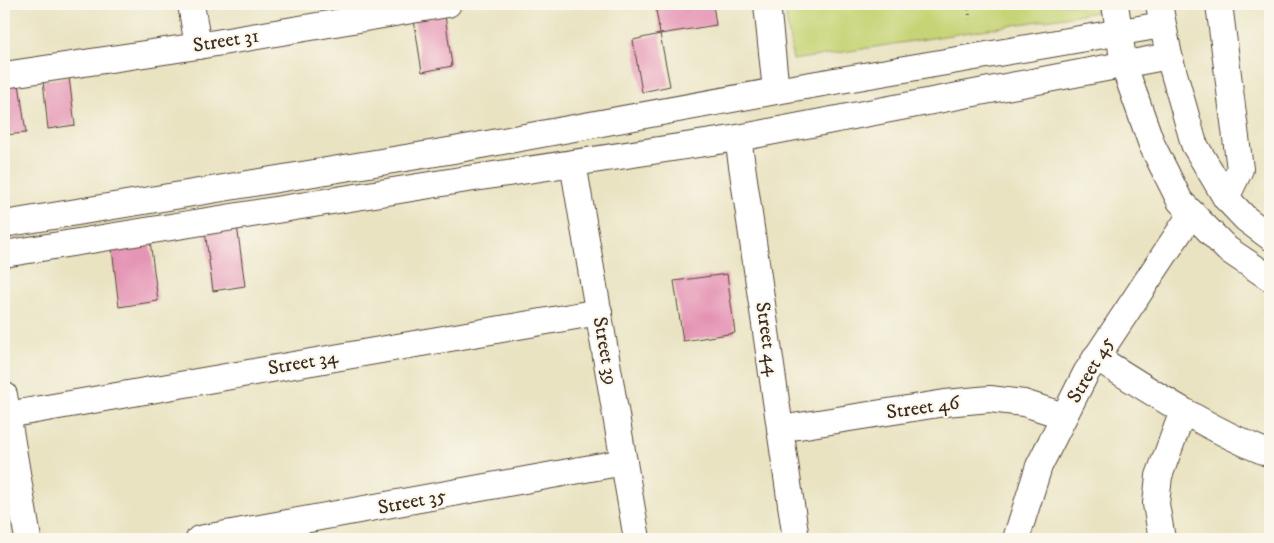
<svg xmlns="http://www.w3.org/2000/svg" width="1274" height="543" font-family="'IM FELL DW Pica',serif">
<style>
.green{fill:#c6d476;stroke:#807f4a}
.building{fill:#e492b3}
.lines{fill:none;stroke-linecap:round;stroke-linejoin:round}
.minor-casing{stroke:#554637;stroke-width:28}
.path{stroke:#554637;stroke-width:3;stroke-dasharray:1 4;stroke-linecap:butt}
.minor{stroke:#fff;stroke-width:26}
.labels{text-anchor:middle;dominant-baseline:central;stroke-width:4.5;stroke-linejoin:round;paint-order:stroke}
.street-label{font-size:20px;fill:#3b2a1e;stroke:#fbf7ec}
</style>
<rect width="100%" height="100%" fill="#fbf7ec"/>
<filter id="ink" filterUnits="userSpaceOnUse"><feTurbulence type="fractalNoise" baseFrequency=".02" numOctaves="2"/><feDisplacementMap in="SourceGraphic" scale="10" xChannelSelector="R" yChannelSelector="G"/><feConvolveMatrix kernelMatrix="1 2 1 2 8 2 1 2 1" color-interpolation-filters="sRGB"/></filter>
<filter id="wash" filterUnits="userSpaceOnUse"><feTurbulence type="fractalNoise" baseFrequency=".0096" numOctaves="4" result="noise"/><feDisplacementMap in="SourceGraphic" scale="20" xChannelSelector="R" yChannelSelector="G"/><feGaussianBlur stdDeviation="1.12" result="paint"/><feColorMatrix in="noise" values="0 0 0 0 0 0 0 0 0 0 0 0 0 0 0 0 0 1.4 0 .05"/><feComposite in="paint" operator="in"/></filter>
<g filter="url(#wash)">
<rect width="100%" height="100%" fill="#e9e3c2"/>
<polygon class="green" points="784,4 1096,4 1096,12 793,60"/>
<g id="blocks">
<g class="building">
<polygon points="655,4 713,4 716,25 660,34 670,86 642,92 633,40 660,34"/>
<polygon points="445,15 452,66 422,72 414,20"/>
<polygon points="69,77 75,125 48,129 43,80"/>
<polygon points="19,84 26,133 4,135 4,86"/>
<polygon points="237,225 245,286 213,291 205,231"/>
<polygon points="150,241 158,301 119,307 112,248"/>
<polygon points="727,274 735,333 683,341 674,281"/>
</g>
</g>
</g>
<g filter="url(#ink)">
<use href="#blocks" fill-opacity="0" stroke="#554637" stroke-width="1"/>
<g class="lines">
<defs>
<g id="minor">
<polyline points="191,4 198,46"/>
<polyline points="767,4 776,91"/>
<polyline points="1115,4 1124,66 1152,145 1180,201 1227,249 1270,278"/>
<polyline points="1159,4 1169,56 1194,144 1226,198 1246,219 1270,237"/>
<polyline points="1219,4 1240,169 1226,198"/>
<polyline points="4,75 198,46 448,4"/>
<polyline points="738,138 796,539"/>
<polyline points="573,163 637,539"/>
<polyline points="4,224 454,150 776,91 1162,25"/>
<polyline points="4,254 461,180 738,138 1169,56"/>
<path d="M1096,357c57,36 112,72 174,97"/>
<polyline points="4,395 28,539"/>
<polyline points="7,415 599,312"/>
<polyline points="780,429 945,403 990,399 1024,403 1064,416"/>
<polyline points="199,539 624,462"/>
<polyline points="1016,539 1039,466 1086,373 1192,213"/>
<polyline points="1162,539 1156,504 1159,476 1183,411"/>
</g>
</defs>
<use href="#minor" class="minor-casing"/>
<polyline class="path" points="968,4 970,19"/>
<use href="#minor" class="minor"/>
</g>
</g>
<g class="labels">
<g class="street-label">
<text transform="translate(226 41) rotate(-9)">Street 31</text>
<text transform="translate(767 339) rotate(82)">Street 44</text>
<text transform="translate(605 351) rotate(80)">Street 39</text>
<text transform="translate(303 363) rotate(-10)">Street 34</text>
<text transform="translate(1091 370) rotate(-60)">Street 45</text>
<text transform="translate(923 408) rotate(-8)">Street 46</text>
<text transform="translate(412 502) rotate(-11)">Street 35</text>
</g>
</g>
<rect width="1274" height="543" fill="none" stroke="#fbf7ec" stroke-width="20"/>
</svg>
